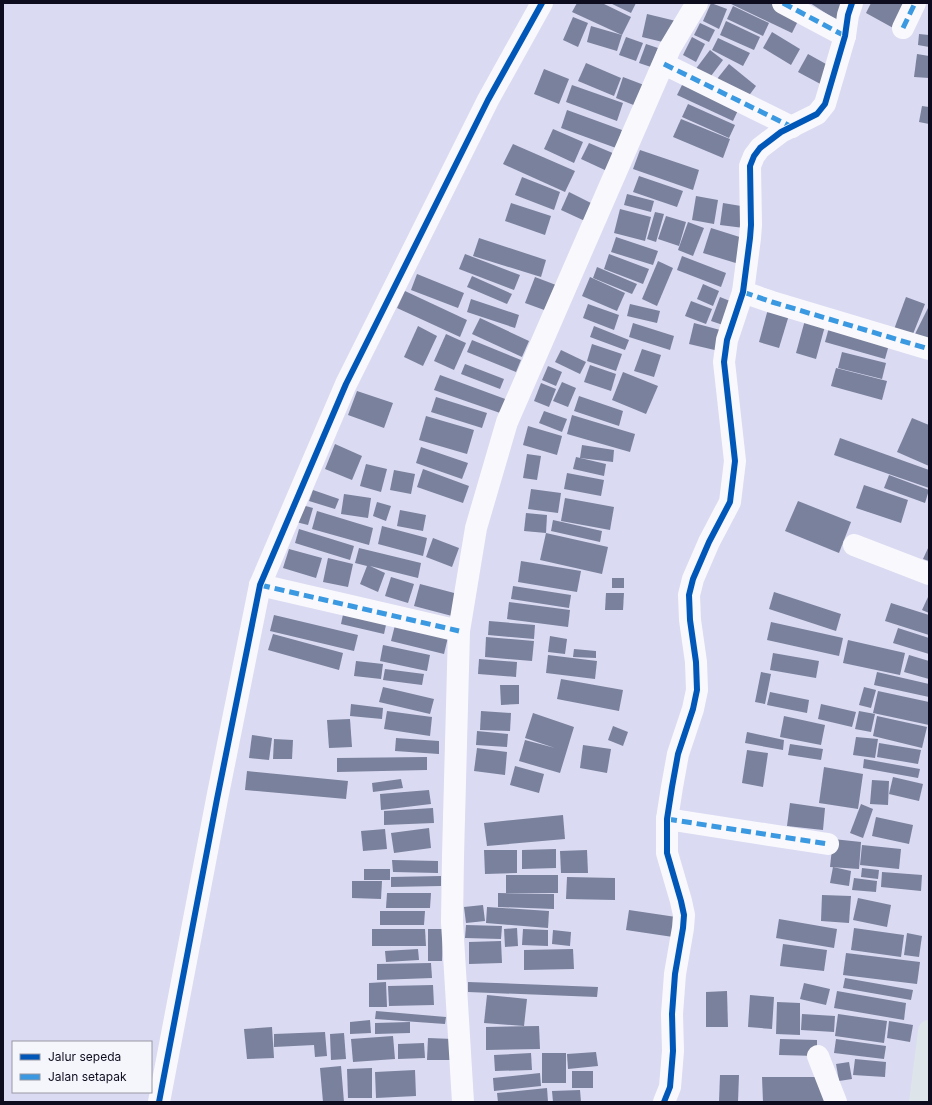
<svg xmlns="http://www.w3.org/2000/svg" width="932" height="1105" font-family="Inter,sans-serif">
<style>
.building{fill:#7a819c}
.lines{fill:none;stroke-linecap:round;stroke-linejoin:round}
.minor{stroke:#f9f9fd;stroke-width:22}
.major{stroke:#dde4ea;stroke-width:22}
.quiet{stroke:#3a99e0;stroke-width:5;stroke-dasharray:10 5;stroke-linecap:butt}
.cycleway-casing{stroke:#f5f6fb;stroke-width:8}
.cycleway{stroke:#0057b8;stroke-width:6}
</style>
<rect width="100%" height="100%" fill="#dadaf2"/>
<g class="building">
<polygon points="577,3 602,3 631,17 622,35 572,12"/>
<polygon points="610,3 636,3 631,13"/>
<polygon points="711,3 727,9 719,29 703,21"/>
<polygon points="729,3 771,3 800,17 792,33"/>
<polygon points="810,3 850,3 838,21"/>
<polygon points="871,3 908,3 895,29 866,13"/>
<polygon points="733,6 769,23 763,36 727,19"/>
<polygon points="647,14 676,21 671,44 642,37"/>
<polygon points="573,17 588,23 578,47 563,40"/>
<polygon points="726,21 760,37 754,50 720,35"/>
<polygon points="700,23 715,30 709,42 694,35"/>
<polygon points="591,26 622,35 617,51 587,42"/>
<polygon points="772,32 800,49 791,65 763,48"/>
<polygon points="919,34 929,35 929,47 918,45"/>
<polygon points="626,37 643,43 636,61 619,55"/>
<polygon points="692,37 705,44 696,62 683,55"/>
<polygon points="718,38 750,53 743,66 712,50"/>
<polygon points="646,44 658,48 651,67 639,63"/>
<polygon points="710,50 723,60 708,80 695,70"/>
<polygon points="808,54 835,69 826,87 798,72"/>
<polygon points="917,54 929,56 929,78 914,77"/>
<polygon points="586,63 621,78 614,96 578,81"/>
<polygon points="729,64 756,86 745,101 717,79"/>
<polygon points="544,69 569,79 559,104 534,94"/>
<polygon points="623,77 644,85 636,106 616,98"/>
<polygon points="684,81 740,106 733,121 677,95"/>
<polygon points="572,85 623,103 617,121 566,102"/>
<polygon points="688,104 735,125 729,138 682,117"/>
<polygon points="922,106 929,107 929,124 919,122"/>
<polygon points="567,110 622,130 616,148 561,128"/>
<polygon points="681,119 730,139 723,158 673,137"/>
<polygon points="553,129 583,142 574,163 544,149"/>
<polygon points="589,143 615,154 607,171 581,159"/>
<polygon points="513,144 575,171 565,192 503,164"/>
<polygon points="640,150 699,170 693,190 633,169"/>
<polygon points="639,176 683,191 677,207 633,192"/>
<polygon points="522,177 560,192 554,210 515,195"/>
<polygon points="569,192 593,204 585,221 561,210"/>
<polygon points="627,194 654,201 651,212 624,205"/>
<polygon points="696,196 718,200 714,224 692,220"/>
<polygon points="511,203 551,216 545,235 505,221"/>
<polygon points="723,203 747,207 744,228 720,225"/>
<polygon points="620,209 651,217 645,241 614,233"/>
<polygon points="655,212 664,214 656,242 647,239"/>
<polygon points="666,216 686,222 679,246 658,239"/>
<polygon points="688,222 704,228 693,256 678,250"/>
<polygon points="711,228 746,239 739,264 703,253"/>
<polygon points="616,237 658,251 653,265 611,252"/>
<polygon points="479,238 546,260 541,277 473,256"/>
<polygon points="465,254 520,275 514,290 459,269"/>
<polygon points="609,254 649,269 643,284 604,269"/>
<polygon points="682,256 726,273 721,287 677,270"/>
<polygon points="658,261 673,268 657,306 642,299"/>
<polygon points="597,267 637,284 632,294 593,278"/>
<polygon points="417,274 464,293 458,308 411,290"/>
<polygon points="472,276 512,294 507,304 467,287"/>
<polygon points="535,277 556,285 547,311 525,303"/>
<polygon points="590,277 625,293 617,311 582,296"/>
<polygon points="703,284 719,291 713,306 697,299"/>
<polygon points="405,291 467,320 460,337 397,308"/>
<polygon points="720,297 735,303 726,326 711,321"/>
<polygon points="906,297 925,304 911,339 893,332"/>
<polygon points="471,299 519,315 515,328 467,312"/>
<polygon points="691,301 712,309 706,324 685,316"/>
<polygon points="588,304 619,315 614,330 583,318"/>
<polygon points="630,304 660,311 657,323 627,316"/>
<polygon points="929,306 929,341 914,336"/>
<polygon points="768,309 789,315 779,348 759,342"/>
<polygon points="480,318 529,341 522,357 472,334"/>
<polygon points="805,320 825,326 816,359 796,353"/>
<polygon points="633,323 674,336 670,350 629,337"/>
<polygon points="694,323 724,331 719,351 689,344"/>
<polygon points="830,324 890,341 885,359 825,342"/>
<polygon points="418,326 437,336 423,366 404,357"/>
<polygon points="594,326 629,340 625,350 590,337"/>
<polygon points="446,334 466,343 454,370 434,361"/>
<polygon points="472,340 521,360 516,372 467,352"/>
<polygon points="592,344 622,354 616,371 587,361"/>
<polygon points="642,349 661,355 654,377 634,371"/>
<polygon points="561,350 586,362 580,374 555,362"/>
<polygon points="842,352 886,363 882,379 838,368"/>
<polygon points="465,364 504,379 500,389 461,374"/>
<polygon points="590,365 616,374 611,391 584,382"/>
<polygon points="548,366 562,372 556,386 542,380"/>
<polygon points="836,368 887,381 882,400 831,386"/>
<polygon points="623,372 658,386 646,414 612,400"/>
<polygon points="440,375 508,400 503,414 434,390"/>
<polygon points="562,382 576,388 568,407 553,401"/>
<polygon points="541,383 556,389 549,407 534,401"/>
<polygon points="357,391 393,403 384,428 348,415"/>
<polygon points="579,396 623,411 619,426 574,411"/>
<polygon points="436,397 487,413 482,428 431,412"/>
<polygon points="544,411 567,419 562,432 539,423"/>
<polygon points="572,415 635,434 630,452 567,434"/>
<polygon points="426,416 474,430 467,454 419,440"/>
<polygon points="912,418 929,425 929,466 897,452"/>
<polygon points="528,426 562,436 557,455 523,445"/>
<polygon points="840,438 929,470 929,488 834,455"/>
<polygon points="335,444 362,456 352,480 325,469"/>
<polygon points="582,445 614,450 613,462 580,458"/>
<polygon points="421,447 468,463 462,479 416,463"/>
<polygon points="527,454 541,456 537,480 523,478"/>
<polygon points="576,457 606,464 604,476 573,469"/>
<polygon points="366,464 387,469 381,492 360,486"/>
<polygon points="423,469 469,486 463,503 417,487"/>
<polygon points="394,470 415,474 411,494 390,490"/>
<polygon points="567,473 604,480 601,496 564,489"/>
<polygon points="889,475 929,490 925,503 884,488"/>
<polygon points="864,485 908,500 901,523 856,508"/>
<polygon points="531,489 561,493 558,513 528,509"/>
<polygon points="313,490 339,499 335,509 309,501"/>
<polygon points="344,494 371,498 368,518 341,514"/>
<polygon points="565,498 614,507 610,530 561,521"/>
<polygon points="798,501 851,522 839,553 785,531"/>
<polygon points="377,502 391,506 386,521 373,516"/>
<polygon points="302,505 313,508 308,525 296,522"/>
<polygon points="400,510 426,515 423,531 397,526"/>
<polygon points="317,511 373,528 369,545 312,529"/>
<polygon points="526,513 547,515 546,533 524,531"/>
<polygon points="553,520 602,531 600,542 551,531"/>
<polygon points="382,526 427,538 423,556 378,544"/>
<polygon points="299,529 354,546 350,560 295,543"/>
<polygon points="546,533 608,547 602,574 540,560"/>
<polygon points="433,538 459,548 452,567 426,557"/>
<polygon points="929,546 929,561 923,559"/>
<polygon points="359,548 421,563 418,578 370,566 385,573 378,592 360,584 367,566 355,563"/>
<polygon points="289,549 322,558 316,578 283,568"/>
<polygon points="328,558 353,564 348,587 323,582"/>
<polygon points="521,561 581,571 577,592 518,582"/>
<polygon points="391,577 414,584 408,603 385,596"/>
<rect x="612" y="578" width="12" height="10"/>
<polygon points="420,584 458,594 452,616 414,606"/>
<polygon points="513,586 571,595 569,608 511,599"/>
<polygon points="774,592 841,614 836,631 769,609"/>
<polygon points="606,593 624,593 623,610 605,610"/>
<polygon points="928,597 929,597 929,613 922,610"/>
<polygon points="509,602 570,610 568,627 507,619"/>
<polygon points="891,603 929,615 929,635 885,621"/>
<polygon points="345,605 388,616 384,634 341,624"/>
<polygon points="274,615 358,635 354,651 270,631"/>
<polygon points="396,621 449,633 444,654 391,641"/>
<polygon points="489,621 535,625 534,639 488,635"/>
<polygon points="771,622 843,638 839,656 767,640"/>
<polygon points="898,628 929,638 929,654 893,643"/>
<polygon points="273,634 343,653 339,670 268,650"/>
<polygon points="550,636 567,639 565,654 548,652"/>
<polygon points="486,637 534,641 532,661 485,657"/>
<polygon points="848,640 905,653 900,675 843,663"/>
<polygon points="383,645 430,655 427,671 380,661"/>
<polygon points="574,649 596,651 596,658 573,657"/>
<polygon points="773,653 819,661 816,678 770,670"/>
<polygon points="548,655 597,661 595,679 546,673"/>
<polygon points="909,655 929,661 929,679 904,672"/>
<polygon points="479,659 517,662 516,677 478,674"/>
<polygon points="356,661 383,664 381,679 354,676"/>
<polygon points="385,669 424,674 422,685 383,680"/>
<polygon points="761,672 771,674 765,704 755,702"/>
<polygon points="877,672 929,684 929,697 874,685"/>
<polygon points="561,679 623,690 619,711 557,699"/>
<polygon points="500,685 519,685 519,704 501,705"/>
<polygon points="383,687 434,699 430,714 379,702"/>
<polygon points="864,687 876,690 871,708 859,705"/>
<polygon points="878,691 929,702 929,725 873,713"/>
<polygon points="770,692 809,700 807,713 767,705"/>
<polygon points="351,704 383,708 382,719 350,716"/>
<polygon points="821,704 856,712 852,727 818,719"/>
<polygon points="387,711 432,717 430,736 384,729"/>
<polygon points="481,711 511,713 510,731 480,730"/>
<polygon points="859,711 875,714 871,732 855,729"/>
<polygon points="533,713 574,727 560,773 519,761 525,740 555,748 525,738"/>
<polygon points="784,716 825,725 821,745 780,737"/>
<polygon points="877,716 927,727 922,748 873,736"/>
<polygon points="350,719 352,747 329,748 327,720"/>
<polygon points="613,726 628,732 623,746 608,740"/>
<polygon points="477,731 508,734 507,747 476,745"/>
<polygon points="747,732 784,740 783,750 745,743"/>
<polygon points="252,735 272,738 269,760 249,758"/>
<polygon points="856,737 878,739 875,758 853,755"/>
<polygon points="396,738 439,741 439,754 395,751"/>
<polygon points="274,739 293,740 292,759 273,759"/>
<polygon points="879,743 921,750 918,764 877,757"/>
<polygon points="790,744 823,749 821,760 788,755"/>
<polygon points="583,745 611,749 607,773 580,768"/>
<polygon points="477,748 507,752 505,775 474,771"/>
<polygon points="747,750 768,753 763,787 742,783"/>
<polygon points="427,757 427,770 337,772 337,758"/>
<polygon points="864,759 920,769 918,778 863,768"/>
<polygon points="515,766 544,774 539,793 510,785"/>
<polygon points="824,767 863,774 858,809 819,803"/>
<polygon points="247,771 348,781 346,799 245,790"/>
<polygon points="893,777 923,784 919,801 889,794"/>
<polygon points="401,779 403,788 373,792 372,783"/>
<polygon points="872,780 889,781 888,805 870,804"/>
<polygon points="429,790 431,804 381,810 380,794"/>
<polygon points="790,803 825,808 823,830 787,826"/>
<polygon points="861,804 873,809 863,838 850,833"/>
<polygon points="433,808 434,823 384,825 384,811"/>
<polygon points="563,815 565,839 487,846 484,823"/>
<polygon points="876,817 913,825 909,844 872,836"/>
<polygon points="429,828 431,848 394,853 391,833"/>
<polygon points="385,829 387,849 363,851 361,831"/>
<polygon points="833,839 861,842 859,869 830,867"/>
<polygon points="862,845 901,849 899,869 860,865"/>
<polygon points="556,849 556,868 522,869 522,850"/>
<polygon points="484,850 517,850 517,873 485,874"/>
<polygon points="587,850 588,873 561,873 560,851"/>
<polygon points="392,860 438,861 438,873 393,872"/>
<polygon points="833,867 851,871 849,886 830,883"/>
<polygon points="862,868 879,870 878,879 861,877"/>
<rect x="364" y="869" width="26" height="11"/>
<polygon points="882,872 922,875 921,891 881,887"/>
<rect x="506" y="875" width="52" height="18"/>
<polygon points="441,876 441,886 391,887 391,877"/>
<polygon points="567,877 615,878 615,900 566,899"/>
<polygon points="854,878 877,881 876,892 852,890"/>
<polygon points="352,881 382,881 381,899 352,898"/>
<polygon points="387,893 431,893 430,908 386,908"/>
<polygon points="498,893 554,894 554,909 498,907"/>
<polygon points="822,895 851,896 849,923 821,921"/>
<polygon points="858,898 891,905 887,927 853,920"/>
<polygon points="483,905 485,921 466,923 464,907"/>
<polygon points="487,907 549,911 548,928 486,923"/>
<polygon points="629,910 676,917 673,937 626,930"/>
<polygon points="380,911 425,911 424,925 380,925"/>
<polygon points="779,919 837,929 834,948 776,938"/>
<polygon points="466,925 502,926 501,939 465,938"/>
<polygon points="517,928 518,946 505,947 504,929"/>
<polygon points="854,928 904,935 901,957 851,950"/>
<polygon points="372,929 425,929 426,946 372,946"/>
<polygon points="428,929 443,929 442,961 428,961"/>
<polygon points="523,929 548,930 548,946 522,945"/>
<polygon points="553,930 571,932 570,946 552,944"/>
<polygon points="907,933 922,936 919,957 904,955"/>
<polygon points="501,941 502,963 469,964 469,942"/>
<polygon points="783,944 827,950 824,971 780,966"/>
<polygon points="418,949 419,960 386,962 385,951"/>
<polygon points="573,949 574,969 524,970 524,950"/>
<polygon points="846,953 920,962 917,984 843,975"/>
<polygon points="431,963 432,978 377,980 377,964"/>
<polygon points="845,978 913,990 911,1000 843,988"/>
<polygon points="386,982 387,1007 369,1007 369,983"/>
<polygon points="468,982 598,987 597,997 468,992"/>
<polygon points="804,983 830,989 826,1005 800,999"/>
<polygon points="433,985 434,1005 389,1006 388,986"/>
<polygon points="727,991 728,1027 706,1027 706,992"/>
<polygon points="837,991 906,1003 904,1020 834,1008"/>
<polygon points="487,995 527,999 524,1026 484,1023"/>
<polygon points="750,995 774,997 772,1029 748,1027"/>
<polygon points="777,1002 800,1003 800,1035 776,1034"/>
<polygon points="376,1011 446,1017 445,1024 375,1019"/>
<polygon points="802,1014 835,1016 834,1032 801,1030"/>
<polygon points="838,1014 887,1021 884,1043 835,1036"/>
<polygon points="370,1020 371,1033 350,1034 350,1022"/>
<polygon points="889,1021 913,1025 910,1042 887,1038"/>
<polygon points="410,1022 410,1033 375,1034 375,1023"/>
<polygon points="539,1026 540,1049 486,1050 486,1027"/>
<polygon points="272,1027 274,1058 247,1059 244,1029"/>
<polygon points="325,1032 327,1056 315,1057 314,1045 274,1047 274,1034"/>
<polygon points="344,1033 346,1059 331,1060 330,1034"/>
<polygon points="393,1036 395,1059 353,1062 351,1039"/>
<polygon points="428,1038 453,1039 452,1060 427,1060"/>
<polygon points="780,1039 817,1040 817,1056 779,1055"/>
<polygon points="836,1039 886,1046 884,1059 834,1053"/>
<polygon points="424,1043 425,1058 398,1059 398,1044"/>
<polygon points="596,1052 598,1066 568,1069 567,1054"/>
<polygon points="531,1053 532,1070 495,1071 494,1055"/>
<rect x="542" y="1053" width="24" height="30"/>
<polygon points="855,1059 886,1062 885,1077 853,1075"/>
<polygon points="849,1062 852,1079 839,1081 836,1064"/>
<polygon points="341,1066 344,1102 323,1102 320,1068"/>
<polygon points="372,1068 372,1098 348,1098 347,1069"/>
<polygon points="415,1070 416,1096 376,1098 375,1072"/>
<rect x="572" y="1071" width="21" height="17"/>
<polygon points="540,1073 541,1086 494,1091 493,1078"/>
<polygon points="720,1075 739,1075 738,1102 719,1102"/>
<polygon points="762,1077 825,1077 825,1102 763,1102"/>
<polygon points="547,1088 548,1102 498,1102 497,1093"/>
<polygon points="580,1090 581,1102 553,1102 552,1091"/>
</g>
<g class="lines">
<g class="minor">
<polyline points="783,3 845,36"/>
<polyline points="903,28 915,3"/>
<polyline points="664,64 792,127"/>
<polyline points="743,292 772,302 929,349"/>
<polyline points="854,545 929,574"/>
<polyline points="260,585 459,631"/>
<polyline points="667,819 828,844"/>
<polyline points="818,1056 836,1102"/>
<polyline points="159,1102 217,799 260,585 346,384 488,100 542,3"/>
<polyline points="463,1102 452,922 453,856 459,631 476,528 507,422 670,48 697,3"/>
<polyline points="664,1102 670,1087 673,1051 672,1014 675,974 683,928 684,915 681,901 667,853 667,819 672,787 678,754 693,709 697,690 696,662 690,620 689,595 693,579 709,542 730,502 735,461 724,362 727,340 743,292 750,238 751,225 750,166 754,156 760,148 781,132 817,114 825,104 845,36 848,15 852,3"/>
</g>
<polyline class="major" points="920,1102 929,1031"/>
<g class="quiet">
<polyline points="783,3 845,36"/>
<polyline points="903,28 915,3"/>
<polyline points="664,64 792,127"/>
<polyline points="743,292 772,302 929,349"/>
<polyline points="260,585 459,631"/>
<polyline points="667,819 828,844"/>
</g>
<defs>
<g id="cycleway">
<polyline points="159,1102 217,799 260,585 346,384 488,100 542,3"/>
<polyline points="664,1102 670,1087 673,1051 672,1014 675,974 683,928 684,915 681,901 667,853 667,819 672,787 678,754 693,709 697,690 696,662 690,620 689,595 693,579 709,542 730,502 735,461 724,362 727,340 743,292 750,238 751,225 750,166 754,156 760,148 781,132 817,114 825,104 845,36 848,15 852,3"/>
</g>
</defs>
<use href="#cycleway" class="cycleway-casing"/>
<use href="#cycleway" class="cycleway"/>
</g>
<rect width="932" height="1105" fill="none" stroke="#0d0c1e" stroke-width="8"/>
<rect x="12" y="1041" width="140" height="52" fill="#f5f6fb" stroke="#9898a3"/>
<rect x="20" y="1054" width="20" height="6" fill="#0057b8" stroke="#9898a3"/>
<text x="48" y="1061" font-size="12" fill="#0d0c1e">Jalur sepeda</text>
<rect x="20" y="1074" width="20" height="6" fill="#3a99e0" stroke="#9898a3"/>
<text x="48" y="1081" font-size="12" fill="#0d0c1e">Jalan setapak</text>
</svg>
